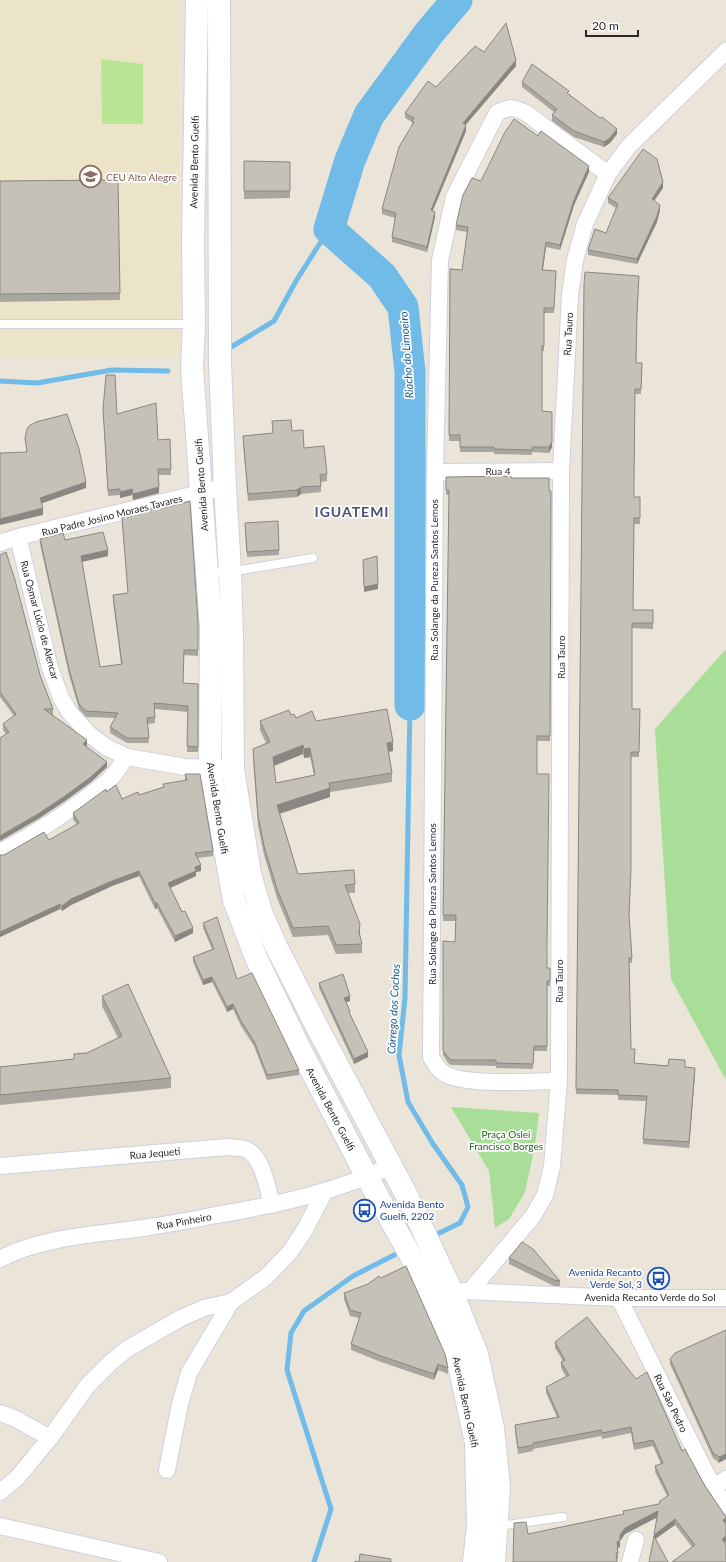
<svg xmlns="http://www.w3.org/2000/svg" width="726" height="1562" font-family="Lato,sans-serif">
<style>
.education{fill:#ebe4c9}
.green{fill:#a8de98}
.pitch{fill:#bae594}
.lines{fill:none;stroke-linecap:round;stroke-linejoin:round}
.stream{stroke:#70bbe8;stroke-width:5}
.river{stroke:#70bbe8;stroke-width:31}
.lane-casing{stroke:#cfd0e0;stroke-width:10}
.street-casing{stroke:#cfd0e0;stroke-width:18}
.secondary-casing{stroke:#cfd0e0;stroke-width:24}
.lane{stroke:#fff;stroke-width:8}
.street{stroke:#fff;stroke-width:16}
.secondary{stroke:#fff;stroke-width:22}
.wall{fill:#a9a69f;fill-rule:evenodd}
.shaded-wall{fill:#8a8782}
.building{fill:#c5c1b9;stroke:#8a8782;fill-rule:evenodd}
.labels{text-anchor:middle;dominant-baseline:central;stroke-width:3.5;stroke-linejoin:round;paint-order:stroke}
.street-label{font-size:10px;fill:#282828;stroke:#fff}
.education-label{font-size:10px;fill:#785e54;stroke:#fff;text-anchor:start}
.park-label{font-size:10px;fill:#23601c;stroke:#fff}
.transit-label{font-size:10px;fill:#164399;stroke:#fff;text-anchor:start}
.water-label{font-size:11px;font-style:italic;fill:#135790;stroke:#fff}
.district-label{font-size:14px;font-weight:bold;letter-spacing:1px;fill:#4b4e76;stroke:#fff}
</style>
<rect width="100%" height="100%" fill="#eae4d9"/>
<polygon class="education" points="0,0 178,0 180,355 0,356"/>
<g class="green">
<polygon points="726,649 726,1080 671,979 655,729"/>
<polygon points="451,1107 539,1113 535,1146 525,1192 509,1219 495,1228 489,1171"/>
</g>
<polygon class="pitch" points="101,59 143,64 143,124 102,124"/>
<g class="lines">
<g class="stream">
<polyline points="228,349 274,321 296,281 329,229"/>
<polyline points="0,381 37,383 112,370 168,371"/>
<polyline points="410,705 405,998 399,1055 408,1102 433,1144 462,1185 468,1207 460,1223 431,1237"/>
<polyline points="314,1562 331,1509 287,1370 291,1333 304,1311 353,1276 402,1251"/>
</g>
<polyline class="river" points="410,705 410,372 403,307 382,276 329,229 350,160 369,115 429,33 457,0"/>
<defs>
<g id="lane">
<polyline points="0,324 193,324"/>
<polyline points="208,574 241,570 313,558"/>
<polyline points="498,1525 506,1525 563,1517"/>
</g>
<g id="street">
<polyline points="435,472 561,471"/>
<polyline points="18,537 50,668 61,698 70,713 89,734 106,747 127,757 185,767 220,768"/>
<polyline points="0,543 18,537 225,487"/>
<path d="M0,852c38,-20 77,-45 110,-73 6,-6 11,-15 17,-22"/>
<path d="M559,1081c-28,0 -92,5 -114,-7 -7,-4 -10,-10 -14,-17l4,-585 5,-212 14,-63 43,-84c12,-7 16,-6 29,0l82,61"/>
<path d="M0,1166l227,-19c7,1 15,0 22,4 14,8 19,40 23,54"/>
<path d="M0,1259c41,-22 98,-25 144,-31 24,-4 48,-8 72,-13 60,-10 120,-23 175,-49"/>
<polyline points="464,1291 619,1298 726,1298"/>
<polyline points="470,1291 533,1216 545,1195 552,1166 559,1081 561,471 570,295 575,260 585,224 608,174 629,146 726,51"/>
<polyline points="619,1298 713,1487 726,1506"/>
<polyline points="0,1413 14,1418 50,1438"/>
<polyline points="167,1470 180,1404 189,1373 231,1302"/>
<polyline points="713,1487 726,1479"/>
<polyline points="0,1492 17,1478 50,1438 88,1385 110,1363 127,1349 181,1318 204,1308 231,1302 266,1277 290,1252 304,1231 325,1191"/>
<polyline points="0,1526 159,1562"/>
<polyline points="630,1562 636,1540"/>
</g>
<g id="secondary">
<polyline points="197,0 193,243 194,324 192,368 211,628 210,767 227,861 234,900 257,960 298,1045 367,1177 418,1269 457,1356 476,1443 478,1527 474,1562"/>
<polyline points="219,0 220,363 225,487 230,571 232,635 233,769 250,874 261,912 276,946 317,1027 407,1196 452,1292 477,1354 493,1428 499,1487 494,1562"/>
</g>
</defs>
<use href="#lane" class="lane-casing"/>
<use href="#street" class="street-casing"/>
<use href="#secondary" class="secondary-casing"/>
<use href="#lane" class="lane"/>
<use href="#street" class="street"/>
<use href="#secondary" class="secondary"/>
</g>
<g class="wall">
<polygon points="484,52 516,66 465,125 466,131 432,211 435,217 427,252 392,242 392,237 395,218 382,214 382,209 412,126 412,122 405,118 405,113 436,87"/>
<polygon points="522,82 569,94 617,134 610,143 604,147 574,137 552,121 552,115 554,112 522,87"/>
<polygon points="244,161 290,162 290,198 244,199"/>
<polygon points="589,172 574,205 560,250 546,247 543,270 556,271 554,313 544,313 544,351 542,351 542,411 552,447 549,453 532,452 532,455 494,454 494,452 460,452 460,441 449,441 450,269 462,270 467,232 456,230 456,225 481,181"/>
<polygon points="118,180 120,300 0,302 0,181"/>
<polygon points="663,188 654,200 660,210 657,222 637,264 588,255 588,250 606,233 616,208 608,203 608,198"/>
<polygon points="639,281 637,318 636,363 642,363 641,394 635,394 634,483 634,497 640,497 640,524 634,524 633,610 653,616 653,629 632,628 632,709 640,709 639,757 631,757 629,916 632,958 632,963 629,963 631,1049 634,1063 685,1067 695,1073 689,1148 643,1144 646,1101 618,1100 618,1095 576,1094 584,284"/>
<polygon points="103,409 117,414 158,440 170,439 171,475 159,475 159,493 133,500 132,495 120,498 120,495 108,496"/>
<polygon points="272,421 292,431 304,448 327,474 327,481 321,482 321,492 301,494 297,497 248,501 243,443 243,436 273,433"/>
<polygon points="446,477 511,478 549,491 551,491 550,741 537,741 537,774 547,945 547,968 550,973 550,986 547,986 547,1051 534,1051 533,1069 496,1068 496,1066 451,1065 448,1063 443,1055 443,941 455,942 456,921 443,921 449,495 446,495"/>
<polygon points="160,509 198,623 198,656 184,655 183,683 198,684 198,752 187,752 188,712 155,709 155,723 147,724 149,743 127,743 110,733 110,727 115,718 86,717 79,709 69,675 40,544 40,539 65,540 108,556 82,562 100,667 121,664 113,601 113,595 128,593 122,518"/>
<polygon points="278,521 279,555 247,557 245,528"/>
<polygon points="0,555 40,675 53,709 53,715 52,715 87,746 86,746 107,767 91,782 65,801 38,819 0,841 0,738 6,734 3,730 3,724 14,716 0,697"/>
<path d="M291,715l5,3 20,3 77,30 -4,1 3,21v9l-62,10v5l-50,17 18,60 57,10v9h-7l12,40v3l2,8v9l-26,1 -8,-19 -35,2 -16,-39 -13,-43 -6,-30 -5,-67v-9l13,-6 -6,-13v-9zM303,754l1,4 6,-1 4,18 -38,8 -2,-17z"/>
<polygon points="185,774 213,851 213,856 198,858 201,871 196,872 196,876 170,888 193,933 175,942 157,908 155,909 139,876 112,886 71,905 62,911 60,909 0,937 0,855 4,855 49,840 77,825 73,819 73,813 106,792 122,799 139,795 163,787 163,784 185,781"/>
<polygon points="203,923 237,979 299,1070 299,1075 267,1080 254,1046 241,1026 233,1009 227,1012 212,982 203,985 193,962 193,957 212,949 203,928"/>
<polygon points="319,983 350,1001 346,1002 350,1016 368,1057 354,1064 319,988"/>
<polygon points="102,996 171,1078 171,1088 0,1105 0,1067 74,1059 74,1054 87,1053 118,1038 102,1006"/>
<polygon points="509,1258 560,1281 560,1286 554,1286 509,1264"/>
<polygon points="344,1293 448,1368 448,1374 438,1370 434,1380 381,1362 351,1350 351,1344 359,1318 350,1316 344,1299"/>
<polygon points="726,1330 719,1463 713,1458 670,1364 670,1359"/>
<polygon points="555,1342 682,1451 726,1517 726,1542 725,1543 692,1547 675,1525 654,1537 657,1517 625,1534 620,1541 620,1547 618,1548 618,1559 616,1559 528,1534 623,1514 623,1511 659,1504 667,1496 655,1472 655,1466 661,1464 653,1446 634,1450 631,1433 602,1439 601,1436 533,1449 533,1451 518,1454 515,1431 515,1425 557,1417 546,1393 546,1387 566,1377 561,1368 561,1362 563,1361 555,1348"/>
</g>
<g class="shaded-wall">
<polygon points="516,60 516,66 463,128 463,123"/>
<polygon points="466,125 466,131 431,215 431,210"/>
<polygon points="617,129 617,134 610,143 604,147 604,142"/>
<polygon points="589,166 589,172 574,205 560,250 560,245 574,200"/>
<polygon points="663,182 663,188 652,204 652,199"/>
<polygon points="660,205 660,210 657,222 637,264 637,259"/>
<polygon points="435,212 435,217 427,252 427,247"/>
<polygon points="546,242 546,247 542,275 542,270"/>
<polygon points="552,442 552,447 549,453 549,447"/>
<polygon points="86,482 86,488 40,504 40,498"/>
<polygon points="159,487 159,493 133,500 133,494"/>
<polygon points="301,487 301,494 297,497 297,490"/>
<polygon points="132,489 132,495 120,498 120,492"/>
<polygon points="43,508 43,515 0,525 0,519"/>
<polygon points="108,550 108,556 81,562 81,556"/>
<polygon points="378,584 378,589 364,592 364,587"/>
<polygon points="87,740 87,746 83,749 83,744"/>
<polygon points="393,742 393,751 387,752 387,743"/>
<polygon points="303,745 303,754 273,766 273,757"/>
<polygon points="310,748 310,757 304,758 304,749"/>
<polygon points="107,762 107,767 91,782 65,801 38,819 0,841 0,836"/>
<polygon points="330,788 330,797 277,814 277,805"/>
<polygon points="201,865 201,871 196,872 196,876 168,889 168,883 195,867"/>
<polygon points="139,871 139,876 112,886 71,905 62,911 62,906 71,899 112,881"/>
<polygon points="155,903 157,903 157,908 155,909"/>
<polygon points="60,904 60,909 0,937 0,932"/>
<polygon points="360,924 360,933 359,941 359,932"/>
<polygon points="193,928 193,933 175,942 175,936"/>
<polygon points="212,977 212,982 203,985 203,980"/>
<polygon points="350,996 350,1001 344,1003 344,998"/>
<polygon points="233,1004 233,1009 227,1012 227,1007"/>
<polygon points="368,1052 368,1057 354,1064 354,1059"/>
<polygon points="695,1068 695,1073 689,1148 689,1142"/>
<polygon points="438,1364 438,1370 434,1380 434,1374"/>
<polygon points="726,1454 726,1459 719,1463 719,1457"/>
<polygon points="658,1511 658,1517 625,1534 620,1541 620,1547 617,1548 617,1542 620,1535 625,1528"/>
<polygon points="726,1518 726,1524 723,1520"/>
<polygon points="675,1519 675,1525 654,1540 654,1535"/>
<polygon points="726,1536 726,1542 722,1545 722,1539"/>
</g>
<g class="building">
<polygon points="506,23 516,60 463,123 466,125 431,210 435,212 427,247 392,237 396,213 382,209 399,147 414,122 412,121 414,118 405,113 428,81 436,87 475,46 484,52"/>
<polygon points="532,64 569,91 567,93 600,118 602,117 617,129 610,138 604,142 574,131 552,115 557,109 522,82"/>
<polygon points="514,119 538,136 541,131 589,166 574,200 560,245 546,242 542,270 556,271 554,308 544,308 544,346 542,346 542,411 552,412 552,442 549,447 532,447 532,450 494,449 494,447 460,447 460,435 449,435 450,269 462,270 468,227 456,225 463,195 472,178 481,181 505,132"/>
<polygon points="643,149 657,159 663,182 652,199 660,205 657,216 637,259 588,250 595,229 606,233 618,204 608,198"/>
<polygon points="244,161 290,162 290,191 244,191"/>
<polygon points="118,180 120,293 0,294 0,181"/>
<polygon points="585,272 639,276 637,313 636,363 642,363 641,389 635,389 634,480 634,497 640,497 640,518 634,518 633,610 653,610 653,623 632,623 632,709 640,709 639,752 631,752 631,869 629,914 632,958 629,958 631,1049 635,1049 634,1063 668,1066 669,1059 685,1060 685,1067 695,1068 689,1142 643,1139 647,1096 618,1095 618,1090 576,1089 584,284"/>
<polygon points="106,375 115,375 117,414 156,403 158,440 170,439 171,469 158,469 159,487 133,494 132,489 120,492 120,489 108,490 103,409"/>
<polygon points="67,414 79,449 86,482 40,498 43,508 0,519 0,453 27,452 25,438 27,429 29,426 36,422"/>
<polygon points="291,420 292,431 303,430 304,448 324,446 327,474 320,475 321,486 301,487 297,490 248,494 243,436 273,433 272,421"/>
<polygon points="511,476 511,478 549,478 549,491 551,491 550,736 537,736 537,774 549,774 547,943 547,968 550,968 550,980 547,981 547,1046 534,1046 533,1064 496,1063 496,1060 451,1060 448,1057 443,1050 443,941 455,942 456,915 443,915 449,490 446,490 446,477"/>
<polygon points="190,501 198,623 198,650 184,650 183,683 198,684 198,747 187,746 188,706 154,703 155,717 147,718 149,738 127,738 110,727 118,713 86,711 79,704 69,669 40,539 63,533 65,540 103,532 108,550 81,556 100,667 122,664 113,595 128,593 122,518 133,515 133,513 160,507 160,509"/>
<polygon points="278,521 279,550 247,552 245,523"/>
<polygon points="6,552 15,580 40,675 53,709 44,709 87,740 83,744 107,762 91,777 65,796 38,814 0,836 0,738 9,732 3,724 16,714 0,692 0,555"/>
<polygon points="377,556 378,584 364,587 363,560"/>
<path d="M387,709l6,33 -6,1 5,30 -63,10 1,5 -53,17 21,69 56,-4 1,14 -10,1 15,39 -1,8 3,12 -26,1 -8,-19 -35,2 -16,-39 -13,-43 -6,-30 -5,-67 17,-7 -10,-21 29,-11 2,5 3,-1 2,4 16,-7 4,10zM303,745l1,4 6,-1 5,27 -39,8 -3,-26z"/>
<polygon points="185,774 200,774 213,851 195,853 201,865 195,867 196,871 168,883 182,912 185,911 193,928 175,936 157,903 155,903 139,871 112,881 71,899 62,906 60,904 0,932 0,855 4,855 44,832 49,840 79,823 73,813 106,789 106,792 116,785 122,799 138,792 139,795 164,787 163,784 187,780"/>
<polygon points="217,917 237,979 252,973 299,1070 267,1075 254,1041 241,1021 233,1004 227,1007 212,977 203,980 193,957 214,949 203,923"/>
<polygon points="343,974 350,996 344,998 350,1011 349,1012 368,1052 354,1059 319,983"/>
<polygon points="128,984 171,1078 0,1095 0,1067 74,1059 74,1054 87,1053 122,1036 102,996"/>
<polygon points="522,1242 533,1249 560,1281 554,1280 509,1258"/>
<polygon points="406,1266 445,1354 448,1368 438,1364 434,1374 381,1356 351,1344 361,1313 350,1310 344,1293 368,1284 379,1276 381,1278"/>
<polygon points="587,1317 636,1379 647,1372 682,1451 685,1449 705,1486 726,1517 726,1518 723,1520 726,1524 726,1536 722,1539 726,1545 726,1562 672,1562 695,1545 675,1519 654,1535 658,1511 625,1528 620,1535 620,1541 617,1542 618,1553 616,1553 617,1562 513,1562 514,1523 526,1522 528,1534 624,1514 623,1511 659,1504 660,1501 669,1495 655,1466 663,1463 653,1440 634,1444 631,1427 602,1433 601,1430 533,1443 533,1445 518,1448 515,1425 559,1417 546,1387 569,1375 561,1362 565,1360 555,1342"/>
<polygon points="726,1330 726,1454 719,1457 713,1453 670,1359 675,1353"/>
<polygon points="654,1536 668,1562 649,1562"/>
<polygon points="360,1554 391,1559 391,1562 355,1562 355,1561 359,1562"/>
</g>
<defs>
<symbol id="school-ring" viewBox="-11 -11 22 22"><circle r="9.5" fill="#fff" stroke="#8d6e63" stroke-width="1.5"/><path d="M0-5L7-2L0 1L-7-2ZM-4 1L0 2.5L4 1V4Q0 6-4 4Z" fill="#8d6e63"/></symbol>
<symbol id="bus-ring" viewBox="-11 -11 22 22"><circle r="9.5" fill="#fff" stroke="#1a4fb4" stroke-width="1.5"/><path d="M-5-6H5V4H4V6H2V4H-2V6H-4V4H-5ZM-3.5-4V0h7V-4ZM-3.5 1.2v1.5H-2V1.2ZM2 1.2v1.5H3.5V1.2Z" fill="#1a4fb4"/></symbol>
</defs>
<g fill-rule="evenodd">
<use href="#school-ring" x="78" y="164" width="25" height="25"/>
<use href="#bus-ring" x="352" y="1198" width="25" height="25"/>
<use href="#bus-ring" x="646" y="1266" width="25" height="25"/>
</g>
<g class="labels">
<g class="street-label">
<text transform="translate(194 162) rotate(-89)">Avenida Bento Guelfi</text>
<text transform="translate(568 334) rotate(-87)">Rua Tauro</text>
<text x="498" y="471">Rua 4</text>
<text transform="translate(201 485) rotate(-94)">Avenida Bento Guelfi</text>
<text transform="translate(112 515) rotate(-14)">Rua Padre Josino Moraes Tavares</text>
<text transform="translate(434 580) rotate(-90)">Rua Solange da Pureza Santos Lemos</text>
<text transform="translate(40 620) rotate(75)">Rua Osmar Lúcio de Alencar</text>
<text transform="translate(561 657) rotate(-90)">Rua Tauro</text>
<text transform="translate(218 808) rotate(81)">Avenida Bento Guelfi</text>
<text transform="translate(432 904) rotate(-90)">Rua Solange da Pureza Santos Lemos</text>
<text transform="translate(559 981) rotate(-90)">Rua Tauro</text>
<text transform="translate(331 1109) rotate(62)">Avenida Bento Guelfi</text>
<text transform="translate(155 1153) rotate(-5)">Rua Jequeti</text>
<text transform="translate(184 1221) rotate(-10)">Rua Pinheiro</text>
<text x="650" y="1297">Avenida Recanto Verde do Sol</text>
<text transform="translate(466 1402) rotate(78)">Avenida Bento Guelfi</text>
<text transform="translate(671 1403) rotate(64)">Rua São Pedro</text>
</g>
<g class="education-label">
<text x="106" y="177">CEU Alto Alegre</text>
</g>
<g class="park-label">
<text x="506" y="1134">Praça Oslei<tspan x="506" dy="12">Francisco Borges</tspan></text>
</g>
<g class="transit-label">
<text x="380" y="1204">Avenida Bento<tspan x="380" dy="12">Guelfi, 2202</tspan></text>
<text x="642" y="1272" text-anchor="end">Avenida Recanto<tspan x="642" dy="12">Verde Sol, 3</tspan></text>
</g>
<g class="water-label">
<text transform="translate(406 355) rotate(-94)">Riacho do Limoeiro</text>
<text transform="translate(393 1009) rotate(-87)">Córrego dos Cochos</text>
</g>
<g class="district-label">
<text x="352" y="511">IGUATEMI</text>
</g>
</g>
<path d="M586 30v6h52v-6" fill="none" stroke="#282828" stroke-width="2"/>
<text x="592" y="30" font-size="12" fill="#282828" stroke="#ffffff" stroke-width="3" paint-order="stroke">20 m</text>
</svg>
